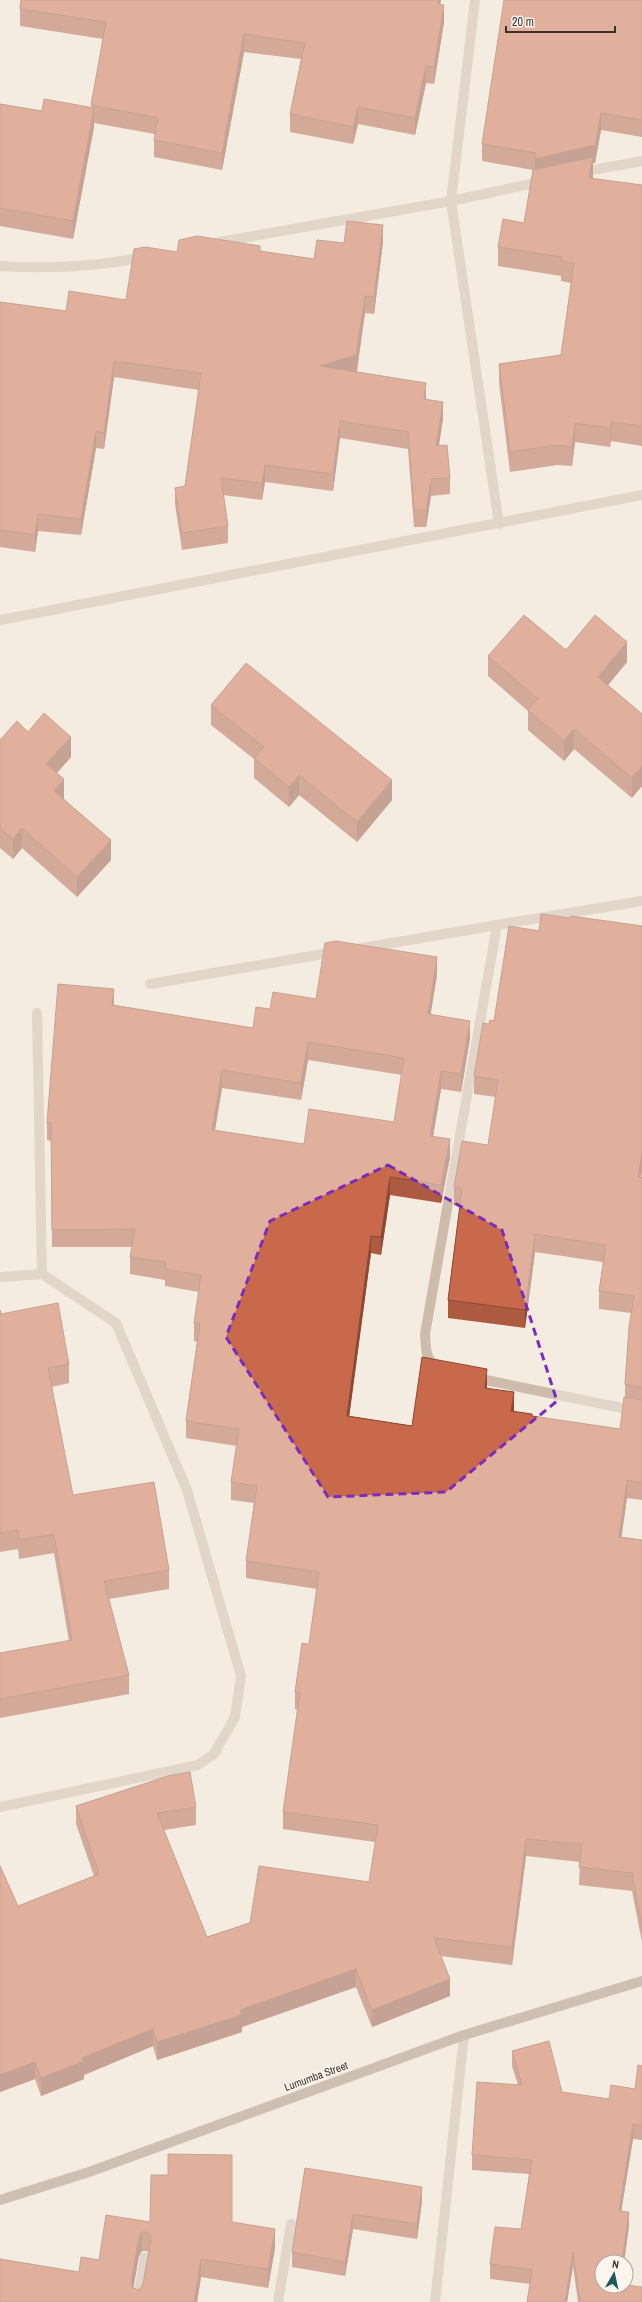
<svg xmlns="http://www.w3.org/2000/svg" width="642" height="2302" font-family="'Archivo Narrow',sans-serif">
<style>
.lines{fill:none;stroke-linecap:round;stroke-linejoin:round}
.service{stroke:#cdbbac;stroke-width:10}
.minor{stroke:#cdbbac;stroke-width:10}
.secondary{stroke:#a18a7d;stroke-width:10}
.wall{fill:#ac5a40;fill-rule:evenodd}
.shaded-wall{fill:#8c4a34}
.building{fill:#c8694b;stroke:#8c4a34;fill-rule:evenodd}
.marked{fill:none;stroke:#7b2cbf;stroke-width:3;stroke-dasharray:8 5;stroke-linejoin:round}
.labels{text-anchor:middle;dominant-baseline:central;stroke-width:3;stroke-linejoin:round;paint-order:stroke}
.street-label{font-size:11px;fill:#3b302b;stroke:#fbf5ee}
</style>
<rect width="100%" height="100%" fill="#f4ebe1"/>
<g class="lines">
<polyline class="service" points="37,1013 42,1274"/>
<g class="minor">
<polyline points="475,0 451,201 499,524"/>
<polyline points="581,172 642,161"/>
<polyline points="214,243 451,201 544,181"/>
<path d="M0,266c47,3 99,0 145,-9"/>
<polyline points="0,620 642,495"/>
<polyline points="357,949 497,925"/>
<polyline points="150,984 335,952"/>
<polyline points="0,1277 42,1274 116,1323 187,1490 241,1676 235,1717 214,1754 198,1765 0,1807"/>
<path d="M437,1368c-12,-9 -11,-20 -12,-34l72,-409 145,-24"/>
<polyline points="476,1378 642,1412"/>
<polyline points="137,2302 145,2257"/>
<polyline points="278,2302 291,2224"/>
<polyline points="435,2302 464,2035"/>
</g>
<polyline class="secondary" points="0,2200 89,2172 464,2035 642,1981"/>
</g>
<g class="wall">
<polygon points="21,0 441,0 440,4 444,22 434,84 426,83 415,135 358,124 353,144 290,132 290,114 301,59 244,52 222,170 154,157 154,140 155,134 94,123 94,127 73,239 0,226 0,104 42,111 91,108 103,39 20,26 20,9"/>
<polygon points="642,0 642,137 601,130 595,163 593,163 593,179 642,185 642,446 611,441 610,447 575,442 572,466 558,465 510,472 499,383 499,364 561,355 571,283 561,281 561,276 498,266 498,247 524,223 533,170 482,161 482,144"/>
<polygon points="383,242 374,314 365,313 357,372 426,399 443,418 439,446 450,478 450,494 431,496 426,527 414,527 408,449 340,438 333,491 265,482 262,500 223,495 228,526 228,543 182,550 175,504 175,488 185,486 199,390 114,377 104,449 96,448 81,535 38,531 35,552 0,547 0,302 66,311 126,300 177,252 260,251 314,259 344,243"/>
<polygon points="566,650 627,662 608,685 642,714 632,798 574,749 564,761 528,730 528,711 488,676 488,656"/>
<polygon points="211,705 392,800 357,842 299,795 289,807 254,778 254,759 211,725"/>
<polygon points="28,732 71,757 57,773 64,799 111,860 77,897 22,848 13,859 0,848 0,740"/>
<path d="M570,918l72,8v244l-1,7 1,1v322l-15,-2 -6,39 21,3v402l-10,-51 -53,-6 1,-23 -54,-6 -14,109 -71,-9 9,40 -78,31 -16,-40 -114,40v5l-85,28 -4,-14 -69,29v4l-43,17 -6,-17 -35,13v-226l18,40 76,-30 -18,-52v-18l120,1v18l-32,5 43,107 162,-55 6,-40 -92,-13v-17l15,-102 -3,-1v-17l14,-48 8,-55 -71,-11v-17l8,-58 -23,-3v-18l6,-36 -51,-8v-17l11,-79 -3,-1v-18l5,-31 -34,-6v-6l-35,-6v-17l2,-10h-80l-1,-106 -4,-1v-17l67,-118 139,23 17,-19 46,-10 121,-24 -7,39 40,24 -9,54 -20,-3 -8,48 17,20 -9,46 -51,-8 -9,60 -10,-2 -22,163 63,10 75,-39v2l27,22 18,5 88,13 5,-32v-13l6,-71 -32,-4v-18l4,-29 -68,-10 -10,76 -77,-10v-18l12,-94 -6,-1v-18l34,-42 8,-48 -22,-3v-18l15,-52 5,-3 45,-90zM308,1060l94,15 -8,47 -90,22 -89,-14 7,-42 79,12z"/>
<polygon points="0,1310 1,1314 69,1364 69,1383 52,1387 73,1495 169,1570 169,1589 109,1599 129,1675 129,1694 0,1718 0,1653 69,1641 54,1553 19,1559 18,1549 0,1552"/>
<polygon points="512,2051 562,2092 609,2099 635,2089 642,2066 642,2140 633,2139 621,2211 629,2226 624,2262 602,2262 602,2286 642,2302 578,2302 573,2266 567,2302 527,2302 530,2284 490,2279 490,2264 521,2229 529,2174 472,2170 472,2155 518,2085 512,2066"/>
<polygon points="305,2168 422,2201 417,2239 353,2229 345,2276 292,2267 292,2252"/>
<path d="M150,2222h82l43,26 -7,40 -67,-11 -4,25h-197l79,-30 20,-12zM142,2251h5l2,2 -6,31 -4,6 -6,-2 6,-32z"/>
</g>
<g class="shaded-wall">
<polygon points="438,0 441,0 438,21"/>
<polygon points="444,5 444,22 434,84 434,67"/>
<polygon points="244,34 244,52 222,170 222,153"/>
<polygon points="426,66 426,83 415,135 415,118"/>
<polygon points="358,107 358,124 353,144 353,127"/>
<polygon points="94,108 94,127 73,239 73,221"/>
<polygon points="601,113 601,130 595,163 593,163 593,177 589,198 535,176 535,159"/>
<polygon points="383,225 383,242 374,314 374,297"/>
<polygon points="365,296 365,313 356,372 320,366"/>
<polygon points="114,361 114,377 104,449 104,433"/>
<polygon points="426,383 426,399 424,399"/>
<polygon points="443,402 443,418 436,462 436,446"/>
<polygon points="340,421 340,438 333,491 333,474"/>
<polygon points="611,422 611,441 610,447 610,428"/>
<polygon points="575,423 575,442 572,466 572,447"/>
<polygon points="96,431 96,448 81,535 81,519"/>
<polygon points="265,465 265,482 262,500 262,483"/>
<polygon points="431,479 431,496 426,527 426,511"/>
<polygon points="38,514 38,531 35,552 35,535"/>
<polygon points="627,642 627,662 598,697 598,677"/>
<polygon points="574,729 574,749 564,761 564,741"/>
<polygon points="71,737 71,757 46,784 46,764"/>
<polygon points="642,766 642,786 632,798 632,778"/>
<polygon points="299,775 299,795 289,807 289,787"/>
<polygon points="64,779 64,799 54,791"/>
<polygon points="392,780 392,800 357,842 357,822"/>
<polygon points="22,828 22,848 13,859 13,839"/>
<polygon points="111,840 111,860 77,897 77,877"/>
<polygon points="437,957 437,975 428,1031 428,1014"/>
<polygon points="114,989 114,1007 112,1005"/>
<polygon points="470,1021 470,1038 461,1092 461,1074"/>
<polygon points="308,1042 308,1060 301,1100 301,1083"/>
<polygon points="222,1070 222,1088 212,1147 212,1130"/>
<polygon points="441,1071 441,1089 430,1154 430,1136"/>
<polygon points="450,1139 450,1157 441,1203 441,1185"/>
<polygon points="642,1152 642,1170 638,1194 638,1177"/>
<polygon points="390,1177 390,1195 381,1255 381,1237"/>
<polygon points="535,1234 535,1252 525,1328 525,1310"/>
<polygon points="371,1236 371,1253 347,1433 347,1416"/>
<polygon points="487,1369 487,1387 485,1406 485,1388"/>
<polygon points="514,1392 514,1410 511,1428 511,1411"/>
<polygon points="627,1480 627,1498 619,1555 619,1537"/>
<polygon points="526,1839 526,1856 512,1965 512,1947"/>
<polygon points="356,1969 356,1987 242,2027 242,2032 157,2060 157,2042 240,2010"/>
<polygon points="450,1979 450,1996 372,2027 372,2010"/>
<polygon points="153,2029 153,2046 84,2075 84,2079 41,2096 41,2078 82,2058"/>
<polygon points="35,2062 35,2079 0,2092 0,2075"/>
<polygon points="633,2124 633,2139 619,2225 619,2211"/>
<polygon points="422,2187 422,2201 417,2239 417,2224"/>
<polygon points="629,2212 629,2226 624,2262 622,2262"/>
<polygon points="353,2214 353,2229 345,2276 345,2262"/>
<polygon points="275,2229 275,2248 268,2288 268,2269"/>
<polygon points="142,2232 142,2251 139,2256 131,2301 131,2282 139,2237"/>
<polygon points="573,2252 573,2266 567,2302 565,2302"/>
<polygon points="201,2259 201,2277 197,2302 194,2302"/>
</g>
<g class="building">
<polygon points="21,0 438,0 438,4 444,5 434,67 426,66 415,118 358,107 353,127 290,114 305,43 244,34 222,153 154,140 158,118 91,105 106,22 20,9"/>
<polygon points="504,0 642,0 642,120 601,113 595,145 535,159 536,153 482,144"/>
<polygon points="44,99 94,108 73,221 0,208 0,104 42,111"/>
<polygon points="593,157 589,178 642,185 642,426 611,422 610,428 575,423 572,447 558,445 510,452 499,364 561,355 574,263 561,261 562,257 498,247 503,219 524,223 533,170"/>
<polygon points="347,221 383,225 374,297 365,296 356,355 320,366 426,383 424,399 443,402 436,446 447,445 450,478 431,479 426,511 414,510 408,432 340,421 333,474 265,465 262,483 221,478 228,526 182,533 175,488 185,486 201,373 114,361 104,433 96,431 81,519 38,514 35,535 0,530 0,302 66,311 69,291 126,300 134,249 145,247 177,252 179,240 197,236 260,246 260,251 314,259 317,240 344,243"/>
<polygon points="524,615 566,650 595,615 627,642 598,677 642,714 642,766 632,778 574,729 564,741 528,710 538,699 488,656"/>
<polygon points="246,663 392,780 357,822 299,775 289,787 254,758 264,747 211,705"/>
<polygon points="44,713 71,737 46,764 64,779 54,791 111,840 77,877 22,828 13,839 0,828 0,740 17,721 28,732"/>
<polygon points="541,914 570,918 571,916 642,926 642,1152 638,1177 642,1178 642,1388 625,1384 629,1327 634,1296 599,1291 606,1245 535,1234 525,1310 448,1300 462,1189 454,1187 462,1141 488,1145 498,1080 474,1076 483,1023 489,1024 490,1020 494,1021 509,926 539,931"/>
<path d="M336,941l101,16 -9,57 42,7 -9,53 -20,-3 -11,65 20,3 -9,46 -51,-8 -9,60 -10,-1 -24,180 65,10 10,-69 65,12 -2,19 29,4 -3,19 21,3v2l88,13 4,-32 18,3v83l-15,-3 -8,57 23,3v385l-10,-52 -53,-6 3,-23 -56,-5 -14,108 -78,-9 16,41 -78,31 -16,-41 -116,41 2,5 -85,27 -4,-13 -71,29 2,3 -43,17 -6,-16 -35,13v-209l18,40 81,-32 -23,-68 92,-30 22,-4 6,35 -39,6 50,124 43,-14 9,-57 110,16 9,-57 -95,-13 17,-120h-5l7,-49 7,1 10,-72 -73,-11 11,-75 -26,-4 8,-53 -53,-8 14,-97 -6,-1 7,-48 -36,-6 1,-7 -36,-5 5,-28 -83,1 -1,-107h-4l11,-139 56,5 -2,16 141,23 3,-21 14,2 3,-17 43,7 9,-56zM308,1042l96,16 -10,64 -85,-13 -5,35 -92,-14 10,-60 79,13z"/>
<polygon points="58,1303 69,1364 48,1368 73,1495 154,1482 169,1570 104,1581 129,1675 0,1699 0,1653 72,1640 54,1534 19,1540 18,1530 0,1533 0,1310 1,1314"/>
<polygon points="549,2041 562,2092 609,2099 611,2085 635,2089 638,2065 642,2066 642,2126 633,2124 619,2211 629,2212 622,2262 602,2262 602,2286 626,2286 626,2285 642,2287 642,2302 580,2302 573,2252 565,2302 527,2302 532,2270 490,2264 495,2227 521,2229 532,2160 472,2155 477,2082 522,2085 512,2051"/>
<path d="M168,2154l64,1v67l43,7 -7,40 -67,-10 -7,43h-194v-43l79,13 2,-15 18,3 7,-45 44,7 1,-47h17zM142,2232h5l4,4v3l-8,45 -4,6 -6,-2 -2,-6 8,-45z"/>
<polygon points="305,2168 422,2187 417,2224 353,2214 345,2262 292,2252"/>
</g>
<path d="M0 0H642V2302H0ZM388,1165l114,65 55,171 -111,91 -118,5 -102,-160 44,-116z" fill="#f4ebe1" fill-opacity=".55" fill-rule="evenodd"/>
<path class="marked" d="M388,1165l114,65 55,171 -111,91 -118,5 -102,-160 44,-116z"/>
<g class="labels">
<g class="street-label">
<text transform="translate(316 2076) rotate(-20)">Lumumba Street</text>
</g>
</g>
<g transform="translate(614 2274) rotate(9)"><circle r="19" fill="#fbf5ee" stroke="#aea6a0"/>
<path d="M0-3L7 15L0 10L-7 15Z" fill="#1f5a5e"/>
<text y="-6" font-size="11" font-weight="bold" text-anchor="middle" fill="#3b302b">N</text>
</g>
<path d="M506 26v6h109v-6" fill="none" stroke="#3b302b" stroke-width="2"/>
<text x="512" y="26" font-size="12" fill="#3b302b" stroke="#fbf5ee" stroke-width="3" paint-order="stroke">20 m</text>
</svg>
